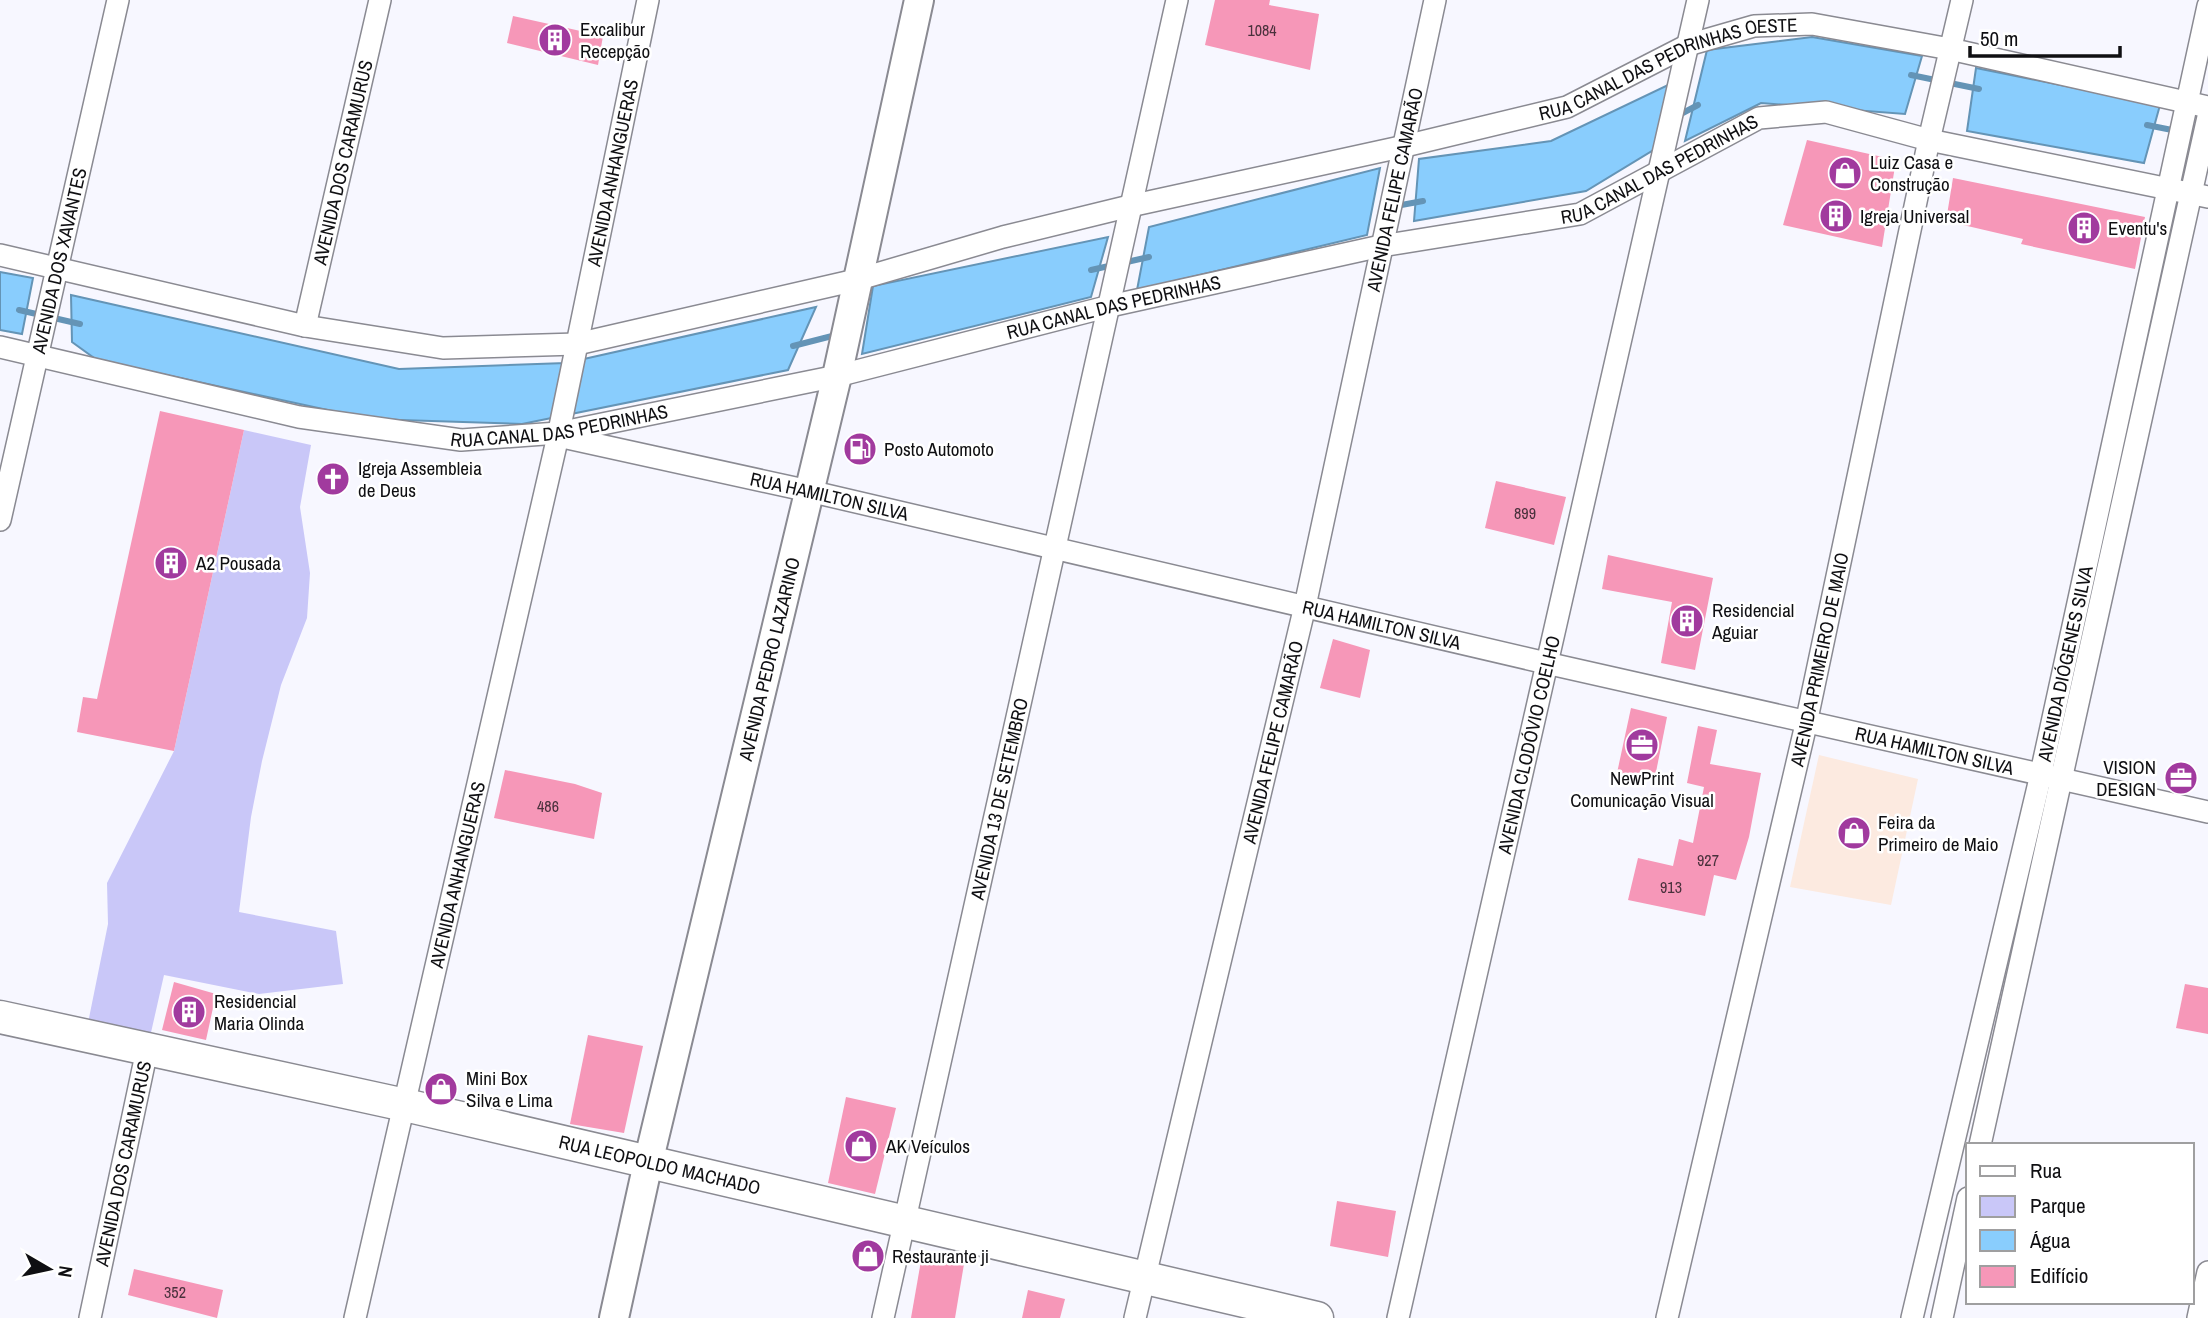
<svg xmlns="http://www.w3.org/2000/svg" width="2208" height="1318" font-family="'Archivo Narrow',sans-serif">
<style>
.commercial{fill:#fceae0}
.green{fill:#c9c7f8}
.water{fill:#89cdfd;stroke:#6494b6;stroke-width:2}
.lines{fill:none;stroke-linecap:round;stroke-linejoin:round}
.stream{stroke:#6494b6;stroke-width:6}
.building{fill:#f697b8}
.minor-casing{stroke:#8a8a92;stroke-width:24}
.secondary-casing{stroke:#8a8a92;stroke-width:32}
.primary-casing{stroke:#8a8a92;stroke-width:35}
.minor{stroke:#fff;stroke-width:21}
.secondary{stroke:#fff;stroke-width:28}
.primary{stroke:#fff;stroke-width:32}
.labels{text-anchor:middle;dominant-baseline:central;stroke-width:5;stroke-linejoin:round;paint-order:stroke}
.number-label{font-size:16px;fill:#49313c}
.poi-label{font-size:19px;fill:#0f0f12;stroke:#fff;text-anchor:start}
.street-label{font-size:19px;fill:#0f0f12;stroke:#fff}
</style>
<rect width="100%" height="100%" fill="#f7f7ff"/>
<polygon class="commercial" points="1819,755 1918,779 1891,905 1790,887"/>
<polygon class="green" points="244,430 311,445 300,507 310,573 307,618 281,685 262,761 251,817 239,912 336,931 343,984 259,994 164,975 150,1037 88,1023 108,924 107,883 174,751"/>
<g class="water">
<polygon points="1812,37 1922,56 1905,114 1761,103 1685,141 1707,50"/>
<polygon points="1976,68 2160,105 2144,163 1967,131"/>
<polygon points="1668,85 1655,149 1586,191 1414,221 1419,159 1551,141"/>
<polygon points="1380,168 1367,235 1137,290 1149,227"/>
<polygon points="1108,237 1091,297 862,354 873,286"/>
<polygon points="0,272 33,278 22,334 0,330"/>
<polygon points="71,295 399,369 566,363 816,307 788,370 522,424 369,419 97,360 72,342"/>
</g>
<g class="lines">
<g class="stream">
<polyline points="1911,75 1979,89"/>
<polyline points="1677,116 1698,105"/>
<polyline points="2147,125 2202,136"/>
<polyline points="1396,206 1423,201"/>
<polyline points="1091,270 1149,257"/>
<polyline points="19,310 80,324"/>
<polyline points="793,346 836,335"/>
</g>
</g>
<g class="building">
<polygon points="1215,0 1270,0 1269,5 1319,14 1310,70 1205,45"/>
<polygon points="513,16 603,36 598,65 507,43"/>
<polygon points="1807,140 1896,160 1882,247 1783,225"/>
<polygon points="1953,178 2145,217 2135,269 2021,244 2023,239 1946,221"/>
<polygon points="160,411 244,430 174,751 77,732 83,697 97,699"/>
<polygon points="1496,481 1566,497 1554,545 1485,528"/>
<polygon points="1608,555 1713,578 1695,670 1661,663 1672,602 1602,589"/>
<polygon points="1333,639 1370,650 1360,698 1320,688"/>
<polygon points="1631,708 1667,717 1654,782 1617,773"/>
<polygon points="1698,726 1717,730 1710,764 1761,773 1749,837 1736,880 1714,875 1705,916 1628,900 1638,858 1673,866 1679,839 1693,843 1704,787 1687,783"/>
<polygon points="505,770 575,784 602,793 594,839 494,818"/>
<polygon points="174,982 216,994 206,1040 162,1030"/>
<polygon points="2185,984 2208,988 2208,1034 2176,1028"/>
<polygon points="588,1035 643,1046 624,1133 570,1124"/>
<polygon points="846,1097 896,1108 875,1194 828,1183"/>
<polygon points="1337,1201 1396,1211 1388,1257 1330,1246"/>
<polygon points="922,1255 964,1264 955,1318 911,1318"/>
<polygon points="134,1269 223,1290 217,1318 128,1295"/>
<polygon points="1028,1290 1065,1299 1060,1318 1022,1318"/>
</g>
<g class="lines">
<defs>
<g id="minor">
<path id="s1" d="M0,255l305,71 138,22 134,-4 279,-64 147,-43 127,-31 275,-60 162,-39 121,-62 66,-19 58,-2 138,25 258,58"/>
<path id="s2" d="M305,326l75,-326"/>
<path id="s3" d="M0,347l299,70 162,23 97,-7 279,-57 273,-70 271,-60 199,-32 179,-96 67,-6 103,28 279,57"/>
<path id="s4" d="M558,436l251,55 737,172 662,149"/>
<path id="s5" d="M0,520l118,-520"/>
<polyline points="1980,1145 2208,117"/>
<path id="s6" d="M90,1318l57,-268"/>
<path id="s7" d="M355,1318l203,-882 90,-436"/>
<path id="s8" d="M883,1318l294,-1318"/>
<path id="s9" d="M1135,1318l170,-712 130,-606"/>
<path id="s10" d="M1398,1318l300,-1318"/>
<path id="s11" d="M1667,1318l137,-585 125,-593 33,-140"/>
<path id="s12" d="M1912,1318l126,-531 170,-781"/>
<polyline points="1942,1318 1968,1198"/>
<polyline points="2198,1318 2208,1272"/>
</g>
<g id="secondary">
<path id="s13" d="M614,1318l34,-155 189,-787 82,-376"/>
</g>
<g id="primary">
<path id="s14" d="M0,1017l405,88 912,213"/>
</g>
</defs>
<use href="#minor" class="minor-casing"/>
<use href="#secondary" class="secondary-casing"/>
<use href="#primary" class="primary-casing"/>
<use href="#minor" class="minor"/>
<use href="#secondary" class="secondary"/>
<use href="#primary" class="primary"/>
</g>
<defs>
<symbol id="building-disc" viewBox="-11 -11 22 22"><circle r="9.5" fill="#a13a9e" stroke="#fff"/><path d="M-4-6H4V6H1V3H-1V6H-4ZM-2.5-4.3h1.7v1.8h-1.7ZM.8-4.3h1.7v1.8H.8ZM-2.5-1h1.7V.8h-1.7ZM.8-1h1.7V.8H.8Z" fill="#fff"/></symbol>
<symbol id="shop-disc" viewBox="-11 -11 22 22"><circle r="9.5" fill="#a13a9e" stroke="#fff"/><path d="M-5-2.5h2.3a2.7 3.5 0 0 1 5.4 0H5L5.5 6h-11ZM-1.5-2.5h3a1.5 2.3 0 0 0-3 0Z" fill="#fff"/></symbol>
<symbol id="fuel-disc" viewBox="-11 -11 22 22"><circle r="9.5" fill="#a13a9e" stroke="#fff"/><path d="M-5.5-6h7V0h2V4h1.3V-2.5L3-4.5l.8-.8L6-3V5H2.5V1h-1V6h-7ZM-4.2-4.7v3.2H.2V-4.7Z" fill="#fff"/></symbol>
<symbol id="church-disc" viewBox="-11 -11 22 22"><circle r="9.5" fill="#a13a9e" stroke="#fff"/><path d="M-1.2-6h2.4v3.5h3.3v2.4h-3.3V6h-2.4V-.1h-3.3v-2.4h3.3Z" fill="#fff"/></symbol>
<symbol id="office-disc" viewBox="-11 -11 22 22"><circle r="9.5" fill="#a13a9e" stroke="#fff"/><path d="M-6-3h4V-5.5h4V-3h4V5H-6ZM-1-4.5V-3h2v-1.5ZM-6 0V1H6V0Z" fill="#fff"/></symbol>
</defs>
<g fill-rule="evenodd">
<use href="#building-disc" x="536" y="21" width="38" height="38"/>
<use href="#shop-disc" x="1826" y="154" width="38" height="38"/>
<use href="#building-disc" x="1817" y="197" width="38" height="38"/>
<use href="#building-disc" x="2065" y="209" width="38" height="38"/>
<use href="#fuel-disc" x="841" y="430" width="38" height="38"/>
<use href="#church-disc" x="314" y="460" width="38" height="38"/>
<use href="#building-disc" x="152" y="544" width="38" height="38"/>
<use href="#building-disc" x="1668" y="602" width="38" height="38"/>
<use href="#office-disc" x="1623" y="726" width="38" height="38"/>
<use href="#office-disc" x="2162" y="759" width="38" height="38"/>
<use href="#shop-disc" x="1835" y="814" width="38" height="38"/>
<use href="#building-disc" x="170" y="993" width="38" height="38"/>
<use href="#shop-disc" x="422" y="1070" width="38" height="38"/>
<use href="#shop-disc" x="842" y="1127" width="38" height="38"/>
<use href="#shop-disc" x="849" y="1237" width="38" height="38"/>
</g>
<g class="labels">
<g class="number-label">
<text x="1262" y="30">1084</text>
<text x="1525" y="513">899</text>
<text x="548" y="806">486</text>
<text x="1708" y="860">927</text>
<text x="1671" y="887">913</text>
<text x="175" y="1292">352</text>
</g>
<g class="poi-label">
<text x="580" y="29">Excalibur<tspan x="580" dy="22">Recepção</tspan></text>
<text x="1870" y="162">Luiz Casa e<tspan x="1870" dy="22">Construção</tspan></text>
<text x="1860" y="216">Igreja Universal</text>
<text x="2108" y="228">Eventu's</text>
<text x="884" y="449">Posto Automoto</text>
<text x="358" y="468">Igreja Assembleia<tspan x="358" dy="22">de Deus</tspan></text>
<text x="196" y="563">A2 Pousada</text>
<text x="1712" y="610">Residencial<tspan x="1712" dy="22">Aguiar</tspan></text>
<text x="2156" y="767" text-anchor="end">VISION<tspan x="2156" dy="22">DESIGN</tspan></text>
<text x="1642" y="778" text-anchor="middle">NewPrint<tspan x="1642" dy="22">Comunicação Visual</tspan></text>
<text x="1878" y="822">Feira da<tspan x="1878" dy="22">Primeiro de Maio</tspan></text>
<text x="214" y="1001">Residencial<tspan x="214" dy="22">Maria Olinda</tspan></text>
<text x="466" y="1078">Mini Box<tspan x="466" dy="22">Silva e Lima</tspan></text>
<text x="886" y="1146">AK Veículos</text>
<text x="892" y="1256">Restaurante ji</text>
</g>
<g class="street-label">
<text stroke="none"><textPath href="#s1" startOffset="1715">RUA CANAL DAS PEDRINHAS OESTE</textPath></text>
<text stroke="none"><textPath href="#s2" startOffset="168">AVENIDA DOS CARAMURUS</textPath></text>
<text stroke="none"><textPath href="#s3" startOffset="1704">RUA CANAL DAS PEDRINHAS</textPath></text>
<text stroke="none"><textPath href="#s7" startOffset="1174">AVENIDA ANHANGUERAS</textPath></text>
<text stroke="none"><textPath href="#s9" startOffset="1158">AVENIDA FELIPE CAMARÃO</textPath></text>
<text stroke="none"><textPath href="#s5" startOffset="266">AVENIDA DOS XAVANTES</textPath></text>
<text stroke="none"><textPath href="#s3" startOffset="1138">RUA CANAL DAS PEDRINHAS</textPath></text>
<text stroke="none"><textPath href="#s3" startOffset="570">RUA CANAL DAS PEDRINHAS</textPath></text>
<text stroke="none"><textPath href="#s4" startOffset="278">RUA HAMILTON SILVA</textPath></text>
<text stroke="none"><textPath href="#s4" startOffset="845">RUA HAMILTON SILVA</textPath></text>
<text stroke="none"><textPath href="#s13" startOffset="677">AVENIDA PEDRO LAZARINO</textPath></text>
<text stroke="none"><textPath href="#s11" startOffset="676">AVENIDA PRIMEIRO DE MAIO</textPath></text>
<text stroke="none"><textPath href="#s12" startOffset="672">AVENIDA DIÓGENES SILVA</textPath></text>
<text stroke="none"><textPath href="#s9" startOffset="592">AVENIDA FELIPE CAMARÃO</textPath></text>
<text stroke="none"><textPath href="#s10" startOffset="588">AVENIDA CLODÓVIO COELHO</textPath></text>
<text stroke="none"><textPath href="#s4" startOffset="1412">RUA HAMILTON SILVA</textPath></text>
<text stroke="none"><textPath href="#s8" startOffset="532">AVENIDA 13 DE SETEMBRO</textPath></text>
<text stroke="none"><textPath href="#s7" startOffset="455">AVENIDA ANHANGUERAS</textPath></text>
<text stroke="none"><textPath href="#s6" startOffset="158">AVENIDA DOS CARAMURUS</textPath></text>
<text stroke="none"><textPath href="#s14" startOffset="676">RUA LEOPOLDO MACHADO</textPath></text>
</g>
</g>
<rect x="1966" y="1143" width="228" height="161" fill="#ffffff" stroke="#9f9fa0" stroke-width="2"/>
<rect x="1980" y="1166" width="35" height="10" fill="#ffffff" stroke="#9f9fa0" stroke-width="2"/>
<text x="2030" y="1178" font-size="21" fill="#0f0f12">Rua</text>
<rect x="1980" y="1196" width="35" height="21" fill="#c9c7f8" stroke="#9f9fa0" stroke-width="2"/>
<text x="2030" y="1213" font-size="21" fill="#0f0f12">Parque</text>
<rect x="1980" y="1230" width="35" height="21" fill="#89cdfd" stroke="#9f9fa0" stroke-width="2"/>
<text x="2030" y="1248" font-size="21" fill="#0f0f12">Água</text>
<rect x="1980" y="1266" width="35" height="21" fill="#f697b8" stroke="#9f9fa0" stroke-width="2"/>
<text x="2030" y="1283" font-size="21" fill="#0f0f12">Edifício</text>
<g transform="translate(49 1269) rotate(99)" stroke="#ffffff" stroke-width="5" paint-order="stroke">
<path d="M0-5L12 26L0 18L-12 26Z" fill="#0f0f12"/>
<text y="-10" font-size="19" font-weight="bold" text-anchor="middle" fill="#0f0f12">N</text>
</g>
<path d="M1970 46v10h150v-10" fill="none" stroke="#0f0f12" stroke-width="3.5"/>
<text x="1980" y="46" font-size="21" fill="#0f0f12" stroke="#ffffff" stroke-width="5" paint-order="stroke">50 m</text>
</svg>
